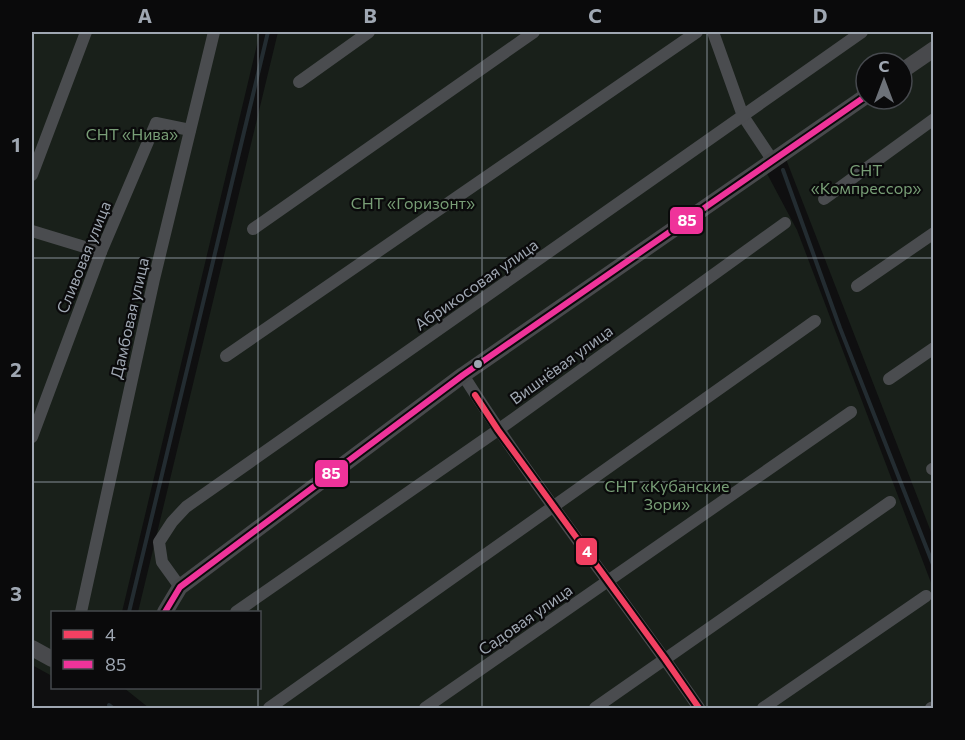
<svg xmlns="http://www.w3.org/2000/svg" width="965" height="740" font-family="Commissioner,sans-serif">
<style>
.green{fill:#19201a;fill-rule:evenodd}
.lines{fill:none;stroke-linecap:round;stroke-linejoin:round}
.stream{stroke:#232c31;stroke-width:4}
.street{stroke:#4a4c4f;stroke-width:12}
.secondary{stroke:#48494c;stroke-width:16}
.bus-1-casing{stroke:#0a0a0b;stroke-width:10}
.bus-2-casing{stroke:#0a0a0b;stroke-width:10}
.bus-1{stroke:#f24062;stroke-width:6}
.bus-2{stroke:#ef339a;stroke-width:6}
.grid{fill:none;stroke:#9fa7b2;stroke-width:1.5;stroke-opacity:0.55}
.bus-dot{fill:#9fa7b2;stroke:#0a0a0b;stroke-width:2}
.labels{text-anchor:middle;dominant-baseline:central;stroke-width:4.5;stroke-linejoin:round;paint-order:stroke}
.park-label{font-size:16px;fill:#789e76;stroke:#0a0a0b}
.street-label{font-size:16px;fill:#9fa7b2;stroke:#0a0a0b}
.line-badge{stroke:#0a0a0b;stroke-width:2}
.badge-label{font-size:16px;text-anchor:middle;font-weight:bold;fill:#fff}
.neatline{fill:none;stroke:#9fa7b2;stroke-width:2}
.grid-label{font-size:20px;text-anchor:middle;font-weight:bold;fill:#9fa7b2}
</style>
<rect width="100%" height="100%" fill="#0f0f10"/>
<g class="green">
<polygon points="32,32 260,32 122,612 52,612 52,676 32,665"/>
<path d="M278,32h655v505l-149,-383 -20,14 33,62 136,358v120h-784l-25,-20h136v-76h-122zM866,63h36v36h-36z"/>
</g>
<g class="lines">
<g class="stream">
<polyline points="783,170 840,328 934,567"/>
<polyline points="129,612 268,32"/>
<polyline points="109,705 113,708"/>
</g>
<g class="street">
<polyline points="713,32 743,116 773,161"/>
<polyline points="299,82 369,32"/>
<polyline points="32,175 86,32"/>
<polyline points="824,199 934,119"/>
<polyline points="253,229 534,32"/>
<polyline points="32,231 101,252"/>
<polyline points="857,286 934,233"/>
<polyline points="226,356 697,32"/>
<path d="M463,375c73,115 159,221 236,333"/>
<polyline points="889,379 934,348"/>
<polyline points="32,437 101,252 156,123 190,130"/>
<polyline points="932,469 934,468"/>
<polyline points="180,587 162,562 159,542 172,522 186,507 862,32"/>
<polyline points="81,612 154,279 214,32"/>
<polyline points="236,612 498,430 785,223"/>
<polyline points="269,708 815,321"/>
<polyline points="425,708 851,412"/>
<polyline points="595,708 890,502"/>
<polyline points="763,708 926,596"/>
<polyline points="931,708 934,707"/>
</g>
<g class="secondary">
<polyline points="902,71 934,49"/>
<polyline points="165,612 180,587 463,375 866,96"/>
<polyline points="32,648 52,659"/>
</g>
<defs>
<polyline id="bus-1" points="475,395 498,430 665,659 699,708"/>
<polyline id="bus-2" points="165,612 180,587 463,375 866,96"/>
</defs>
<use href="#bus-1" class="bus-1-casing"/>
<use href="#bus-2" class="bus-2-casing"/>
<use href="#bus-1" class="bus-1"/>
<use href="#bus-2" class="bus-2"/>
</g>
<path class="grid" d="M258,32v580M482,32v676M707,32v676M32,258h902M32,482h902M258,688v20"/>
<circle class="bus-dot" cx="478" cy="364" r="5"/>
<g class="labels">
<g class="park-label">
<text x="132" y="133">СНТ «Нива»</text>
<text x="866" y="169">СНТ<tspan x="866" dy="18">«Компрессор»</tspan></text>
<text x="413" y="202">СНТ «Горизонт»</text>
<text x="667" y="485">СНТ «Кубанские<tspan x="667" dy="18">Зори»</tspan></text>
</g>
<g class="street-label">
<text transform="translate(83 257) rotate(-68)">Сливовая улица</text>
<text transform="translate(476 284) rotate(-35)">Абрикосовая улица</text>
<text transform="translate(129 318) rotate(-77)">Дамбовая улица</text>
<text transform="translate(561 364) rotate(-36)">Вишнёвая улица</text>
<text transform="translate(525 619) rotate(-35)">Садовая улица</text>
</g>
</g>
<g class="line-badge">
<rect x="669" y="206" width="35" height="29" rx="6" fill="#ef339a"/>
<rect x="314" y="459" width="35" height="29" rx="6" fill="#ef339a"/>
<rect x="575" y="537" width="23" height="29" rx="6" fill="#f24062"/>
</g>
<g class="badge-label">
<text x="687" y="226">85</text>
<text x="331" y="479">85</text>
<text x="587" y="557">4</text>
</g>
<rect width="965" height="740" fill="none" stroke="#0a0a0b" stroke-width="66"/>
<rect x="51" y="611" width="210" height="78" fill="#0a0a0b" stroke="#46494e" stroke-width="1.5"/>
<rect x="63" y="630" width="30" height="9" fill="#f24062" stroke="#46494e" stroke-width="1.5"/>
<text x="105" y="641" font-size="18" fill="#9fa7b2">4</text>
<rect x="63" y="660" width="30" height="9" fill="#ef339a" stroke="#46494e" stroke-width="1.5"/>
<text x="105" y="671" font-size="18" fill="#9fa7b2">85</text>
<g transform="translate(884 81)"><circle r="28" fill="#0a0a0b" stroke="#46494e" stroke-width="1.5"/>
<path d="M0-4.5L10 22L0 15L-10 22Z" fill="#6d7279"/>
<text y="-9" font-size="16" font-weight="bold" text-anchor="middle" fill="#9fa7b2">С</text>
</g>
<rect x="33" y="33" width="899" height="674" class="neatline"/>
<g class="grid-label">
<text x="145" y="23">A</text>
<text x="370" y="23">B</text>
<text x="595" y="23">C</text>
<text x="820" y="23">D</text>
<text x="16" y="152">1</text>
<text x="16" y="377">2</text>
<text x="16" y="601">3</text>
</g>
</svg>
